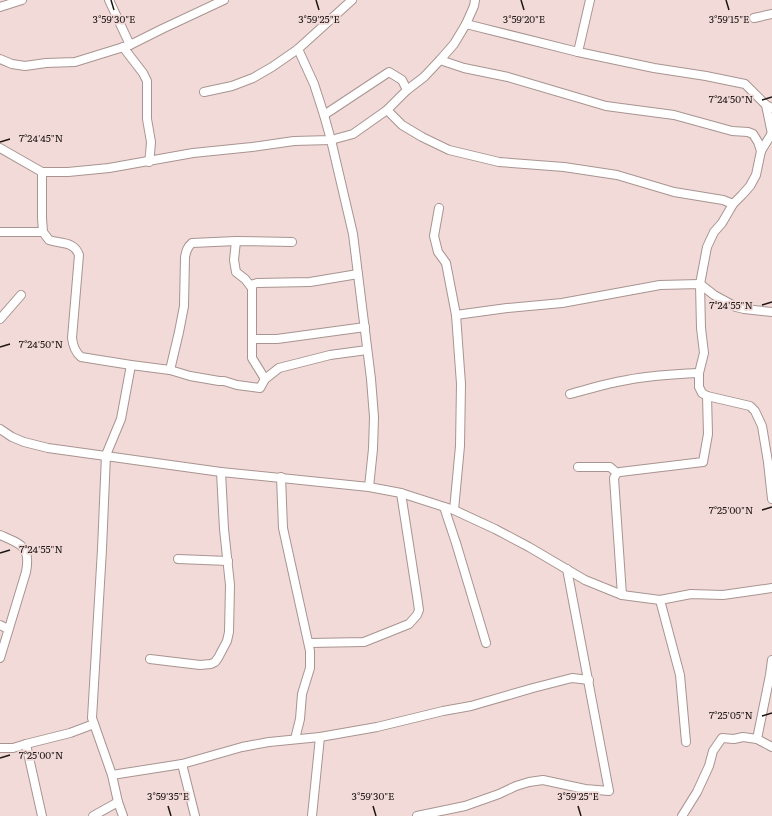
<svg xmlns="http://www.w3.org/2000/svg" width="772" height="816" font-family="Literata,serif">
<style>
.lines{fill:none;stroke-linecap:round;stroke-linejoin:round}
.street-casing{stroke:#a99491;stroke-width:10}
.street{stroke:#fff;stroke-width:8}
.ticks{fill:none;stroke:#1d1614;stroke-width:1.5}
.ticks-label{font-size:10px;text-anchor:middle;fill:#1d1614;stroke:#f1dad7;stroke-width:3.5;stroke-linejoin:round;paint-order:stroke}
</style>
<rect width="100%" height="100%" fill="#f1dad7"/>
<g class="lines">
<defs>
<g id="street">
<polyline points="109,0 130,45"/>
<polyline points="0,7 22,0"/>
<polyline points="754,18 772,14"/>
<polyline points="466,24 578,52 654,68 706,76 745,84 766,105 772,108"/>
<polyline points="123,47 143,73 147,81 147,119 151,142 150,154 149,162"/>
<polyline points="298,49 314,84 324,115 331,140 353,234 371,379 374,417 373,449 369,487"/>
<polyline points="578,52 590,0"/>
<polyline points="0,59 12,64 25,66 46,63 75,62 130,45 162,29 224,0"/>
<polyline points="440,60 464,68 508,77 606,106 674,115 732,131 748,132 753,134 758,142 761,151"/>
<polyline points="204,92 232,86 253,78 272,67 298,49 352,0"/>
<polyline points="766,105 772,134"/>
<polyline points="387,110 402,125 422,137 449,150 499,162 564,167 617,175 674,192 723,200 733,204"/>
<polyline points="324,115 389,72 402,80 407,90"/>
<polyline points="772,133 761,151 756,175 750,186 742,195 733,204 722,223 714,232 707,247 700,284 701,328 704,353 699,373 699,387 702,393 707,396 750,406 755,411 762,426 768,462 772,499"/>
<polyline points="0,148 42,172 68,172 109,168 193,153 252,147 294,141 331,140 353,134 387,110 407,90 424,77 440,60 454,44 466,24 474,6 475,0"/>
<path d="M42,172v46l1,14 6,8c12,4 25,1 30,15l-7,83c1,8 3,14 9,19l50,8 39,5 20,6 29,5h5l13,4 23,3 5,-9 14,-11 51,-13 37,-5"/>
<polyline points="439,208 434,236 438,252 446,263 456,315 461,384 460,446 454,510"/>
<polyline points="0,232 43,232"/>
<polyline points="236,241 234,260 236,272 245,279 252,288 252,358 265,379"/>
<polyline points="250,285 257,283 310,282 358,274"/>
<polyline points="456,315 507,308 562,303 660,285 700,284 714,295 736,307 744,309 772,312"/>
<polyline points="0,319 21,295"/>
<polyline points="252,339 277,339 365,327"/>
<path d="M170,370l9,-38 5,-26 1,-49c1,-5 2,-10 7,-14l44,-2 56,1"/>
<path d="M570,394c19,-5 38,-11 57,-14 24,-5 48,-6 72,-7"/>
<polyline points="0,429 12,437 24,442 48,448 221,472 369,487 401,493 454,510 495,529 529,547 585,580 622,595 660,600 691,594 723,595 772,588"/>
<polyline points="578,467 610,467 617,473"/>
<polyline points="281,477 283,528 310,651 310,668 302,694 300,719 295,739"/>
<polyline points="444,507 456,543 486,643"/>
<path d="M0,535c21,9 31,11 26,37l-26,86"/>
<polyline points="178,559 228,561"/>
<polyline points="622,595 614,478 617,473 620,472 703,462 708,434 707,396"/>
<polyline points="660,600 680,675 686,742"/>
<polyline points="0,625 8,629"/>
<polyline points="309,643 364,642 409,624 417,615 419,610 417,596 401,493"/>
<polyline points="150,659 200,665 211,664 215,662 218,658 227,641 229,632 230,585 224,529 221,472"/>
<polyline points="757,739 770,675 772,660"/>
<polyline points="26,744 42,816"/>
<polyline points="0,748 13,748 26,744 70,733 94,724"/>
<polyline points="182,764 195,816"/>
<polyline points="112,775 182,764 242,747 269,742 320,737 377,727 443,711 471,706 533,688 572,678 589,680"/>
<polyline points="93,816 118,802"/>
<polyline points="123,816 118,802 112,775 92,718 102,549 106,455 121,419 131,365"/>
<polyline points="312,816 320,737"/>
<polyline points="417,816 465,806 499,794 516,786 529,782 543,780 585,789 609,791 567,569"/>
<polyline points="682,816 697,792 709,766 713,751 722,738 734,739 743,737 757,739 772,747"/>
</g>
</defs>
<use href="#street" class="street-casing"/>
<use href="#street" class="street"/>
</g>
<path class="ticks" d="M111,0l3,10M316,0l3,10M521,0l3,10M726,0l3,10M762,100l10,-3M0,142l10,-3M762,305l10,-3M0,347l10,-3M762,510l10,-3M0,553l10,-3M762,716l10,-3M0,758l10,-3M168,806l3,10M373,806l3,10M578,806l3,10"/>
<g class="ticks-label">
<text x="114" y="23">3°59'30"E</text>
<text x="319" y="23">3°59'25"E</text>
<text x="524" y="23">3°59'20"E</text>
<text x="729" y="23">3°59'15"E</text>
<text x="731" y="103">7°24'50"N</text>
<text x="41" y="142">7°24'45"N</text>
<text x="731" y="309">7°24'55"N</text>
<text x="41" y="348">7°24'50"N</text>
<text x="731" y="514">7°25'00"N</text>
<text x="41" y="553">7°24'55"N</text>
<text x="731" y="719">7°25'05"N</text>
<text x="41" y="759">7°25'00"N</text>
<text x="168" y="800">3°59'35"E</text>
<text x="373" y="800">3°59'30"E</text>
<text x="578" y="800">3°59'25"E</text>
</g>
</svg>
